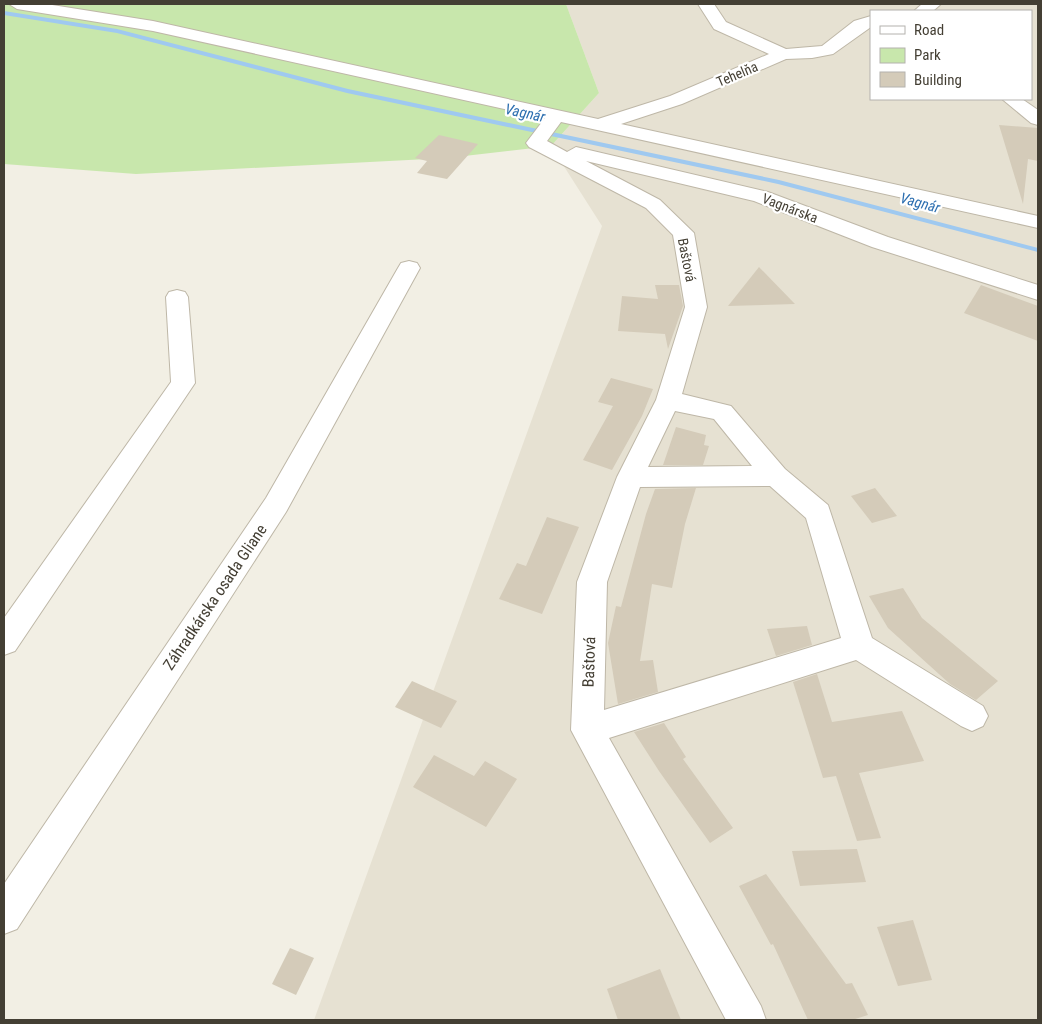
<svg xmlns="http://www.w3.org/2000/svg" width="1042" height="1024" font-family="'Roboto Condensed',sans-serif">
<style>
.residential{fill:#e6e1d2;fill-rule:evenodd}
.green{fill:#c8e7ac}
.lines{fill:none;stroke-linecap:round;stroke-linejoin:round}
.stream{fill:#9fc9f0;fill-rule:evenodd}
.building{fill:#d4cbb9}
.minor-casing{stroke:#beb7a7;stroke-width:2}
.minor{fill:#fff;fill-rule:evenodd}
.labels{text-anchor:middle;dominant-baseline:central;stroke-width:4.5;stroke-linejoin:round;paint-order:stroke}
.far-street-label{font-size:14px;fill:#443f34;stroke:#fff}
.far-water-label{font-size:15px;font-style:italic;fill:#2d6fb0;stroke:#fff}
.street-label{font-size:16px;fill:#443f34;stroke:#fff}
</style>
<rect width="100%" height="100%" fill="#f2efe4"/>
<path class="residential" d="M566,4h472v1016h-724l288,-794 -51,-80 48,-53zM871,11h160v88h-160z"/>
<polygon class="green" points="4,4 566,4 599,93 551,146 447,158 136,174 4,164"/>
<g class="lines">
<polygon class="stream" points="4,11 117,29 348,89 779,180 1038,248 1038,252 778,184 347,93 117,33 4,15"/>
</g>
<g class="building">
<polygon points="999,125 1038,128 1038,161 1028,159 1023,204"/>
<polygon points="439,135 478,144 447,179 417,173 427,161 415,158"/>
<polygon points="759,267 795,304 728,306"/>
<polygon points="655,285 679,285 683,306 668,349 665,334 618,331 622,296 658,299"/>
<polygon points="981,285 1038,306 1038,341 964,313"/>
<polygon points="611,378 653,389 642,416 612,470 583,460 613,406 598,402"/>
<polygon points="676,427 706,435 704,445 709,446 703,465 663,465"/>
<polygon points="696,488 685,524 672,588 652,584 640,661 653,660 658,692 618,704 608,643 616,606 621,607 646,514 655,489"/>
<polygon points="875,488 897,516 872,523 851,496"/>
<polygon points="547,517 579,527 542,614 499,599 517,563 526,566"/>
<polygon points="903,588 922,618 998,681 976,700 950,684 888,628 869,596"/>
<polygon points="807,626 812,645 776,656 767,629"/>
<polygon points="817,674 832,722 902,711 924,761 859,773 881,838 857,841 836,776 823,778 793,682"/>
<polygon points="412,681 457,701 441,728 395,707"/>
<polygon points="664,723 686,757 683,759 733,828 710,843 659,771 634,732"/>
<polygon points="434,755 474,776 485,761 517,779 486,827 413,787"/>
<polygon points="857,849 866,882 800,886 792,851"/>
<polygon points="766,874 846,984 852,983 868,1015 852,1020 808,1020 773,944 771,945 739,886"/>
<polygon points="913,920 932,980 898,986 877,927"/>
<polygon points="290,948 314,958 296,995 272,984"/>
<polygon points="660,969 681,1020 618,1020 607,989"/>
</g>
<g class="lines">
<defs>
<g id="minor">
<path d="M9,4h37l107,17 445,98 72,-23 99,-42 -55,-25 -16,-25h16l12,18 60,27 36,-3 32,-25 17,-5v11l-38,27 -21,4 -26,1 -104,45 -61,20 417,92v12l-477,-106 -14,19 20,11 9,-5 192,45 120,45 150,48v15l-166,-53 -118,-46 -168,-40 74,39 34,33 13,74 -25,87 49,12 54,63 43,36 44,133 111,68 5,10 -5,10 -11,5 -11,-5 -105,-66 -247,78 152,268 5,14h-40l-155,-290 6,-148 40,-105 39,-77 29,-93 -12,-72 -27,-27 -117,-61 -3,-4 19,-25 -392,-87 -136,-22zM675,411l39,8 38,47 -104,1zM770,486l36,32 35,120 -237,72 3,-128 33,-95z"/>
<polygon points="922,4 941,4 933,11 914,11"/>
<polygon points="1002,99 1022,99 1038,110 1038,125 1031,123"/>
<polygon points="409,261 417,263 420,268 286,512 17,929 4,934 4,884 266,498 398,268 401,263"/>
<polygon points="177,290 185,292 188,297 195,383 15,651 4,655 4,618 171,382 166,297 169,292"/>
</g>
</defs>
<use href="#minor" class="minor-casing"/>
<use href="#minor" class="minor"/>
</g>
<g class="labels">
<g class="far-street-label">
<text transform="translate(737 74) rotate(-23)">Tehelňa</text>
<text transform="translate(790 208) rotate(21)">Vagnárska</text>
<text transform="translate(687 260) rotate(79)">Baštová</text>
</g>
<g class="far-water-label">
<text transform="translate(525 113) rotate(12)">Vagnár</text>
<text transform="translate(920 203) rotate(15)">Vagnár</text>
</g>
<g class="street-label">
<text transform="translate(215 597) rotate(-56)">Záhradkárska osada Gliane</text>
<text transform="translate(589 662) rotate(-88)">Baštová</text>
</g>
</g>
<rect width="1042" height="1024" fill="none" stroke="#443f34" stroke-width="10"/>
<rect x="870" y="10" width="162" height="90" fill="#ffffff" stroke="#b4b2ae"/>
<rect x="880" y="26" width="25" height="8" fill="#ffffff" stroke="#b4b2ae"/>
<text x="914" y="35" font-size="15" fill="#443f34">Road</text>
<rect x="880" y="48" width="25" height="15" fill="#c8e7ac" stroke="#b4b2ae"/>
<text x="914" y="60" font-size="15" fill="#443f34">Park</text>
<rect x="880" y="72" width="25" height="15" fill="#d4cbb9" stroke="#b4b2ae"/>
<text x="914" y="85" font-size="15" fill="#443f34">Building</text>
</svg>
